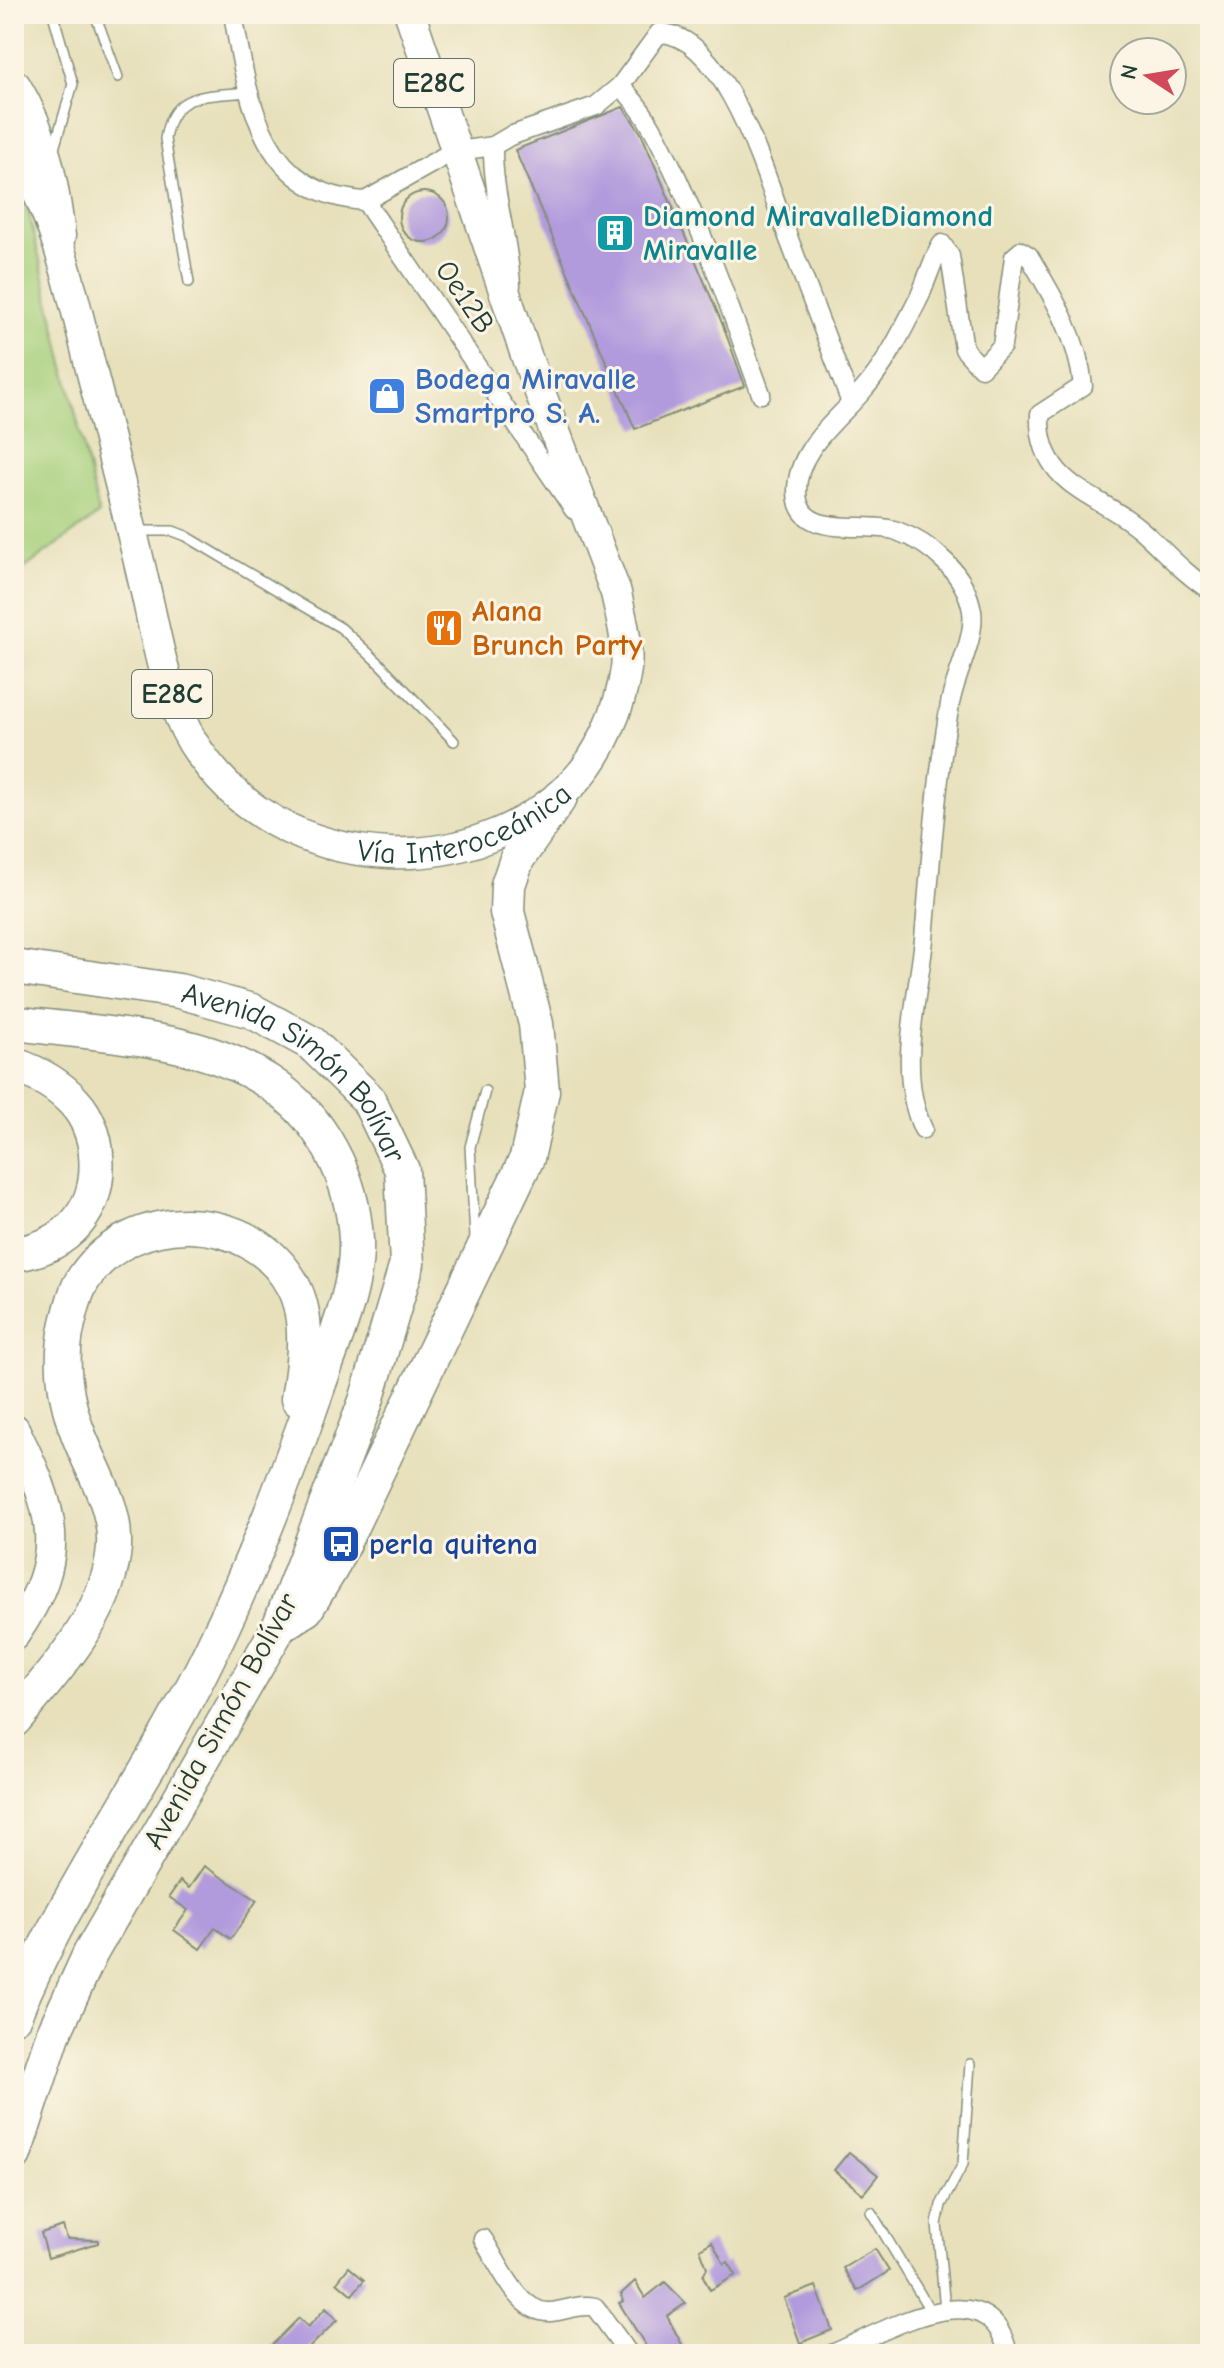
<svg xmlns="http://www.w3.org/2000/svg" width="1224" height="2368" font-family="'Comic Neue',sans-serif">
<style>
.green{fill:#a6cf7a;stroke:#628657;stroke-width:2}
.building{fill:#b29bdd}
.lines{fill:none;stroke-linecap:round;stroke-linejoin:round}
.lane-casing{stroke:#838e78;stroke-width:12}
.street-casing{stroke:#838e78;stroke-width:21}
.primary-casing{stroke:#838e78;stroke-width:33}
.highway-casing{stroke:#838e78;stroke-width:37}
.lane{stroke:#fff;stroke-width:9}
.street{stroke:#fff;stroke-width:18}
.primary{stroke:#fff;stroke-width:30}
.highway{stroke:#fff;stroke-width:34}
.labels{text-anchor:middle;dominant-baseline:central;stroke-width:6;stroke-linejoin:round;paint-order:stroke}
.shield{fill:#fcf5e5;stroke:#617469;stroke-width:2}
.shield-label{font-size:28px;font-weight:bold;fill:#1f3d34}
.culture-label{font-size:30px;font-weight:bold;fill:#0d838f;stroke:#fcf5e5;text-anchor:start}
.street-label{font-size:30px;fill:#1f3d34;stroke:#fcf5e5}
.shop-label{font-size:30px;font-weight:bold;fill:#366cbe;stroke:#fcf5e5;text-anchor:start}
.food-label{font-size:30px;font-weight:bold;fill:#c56008;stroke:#fcf5e5;text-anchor:start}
.transit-label{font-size:30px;font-weight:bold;fill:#164399;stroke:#fcf5e5;text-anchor:start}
</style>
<rect width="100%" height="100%" fill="#fcf5e5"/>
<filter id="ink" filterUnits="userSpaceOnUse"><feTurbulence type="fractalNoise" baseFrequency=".0125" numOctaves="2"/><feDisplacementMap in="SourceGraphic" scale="16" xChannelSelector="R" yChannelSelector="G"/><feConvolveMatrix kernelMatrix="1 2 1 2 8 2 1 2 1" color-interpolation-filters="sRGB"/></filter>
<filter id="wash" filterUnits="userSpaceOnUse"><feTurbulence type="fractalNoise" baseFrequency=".006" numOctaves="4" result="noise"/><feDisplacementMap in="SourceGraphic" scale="32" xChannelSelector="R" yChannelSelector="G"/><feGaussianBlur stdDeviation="1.8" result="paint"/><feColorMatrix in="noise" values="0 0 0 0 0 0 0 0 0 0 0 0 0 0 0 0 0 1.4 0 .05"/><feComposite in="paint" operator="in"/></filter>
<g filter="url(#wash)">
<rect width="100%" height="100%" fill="#e7e0bb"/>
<polygon class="green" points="14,187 26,201 99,514 14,576"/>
<g id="blocks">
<g class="building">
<polygon points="623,107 641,133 722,323 745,386 635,429 515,150"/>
<circle cx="424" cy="217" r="25"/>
<polygon points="204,1866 257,1900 231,1939 215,1928 200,1949 174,1930 188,1910 169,1897 180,1881 189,1888"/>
<polygon points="849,2152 878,2175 863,2194 834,2170"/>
<polygon points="63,2226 67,2239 98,2240 98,2243 48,2258 41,2233"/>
<polygon points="712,2242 724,2264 728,2262 736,2275 710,2290 703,2276 707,2268 700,2249"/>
<polygon points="875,2249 889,2271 857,2291 843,2268"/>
<polygon points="349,2267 364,2280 352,2295 337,2282"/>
<polygon points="635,2281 645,2298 665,2282 686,2303 667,2316 687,2354 651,2354 619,2303 624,2301 621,2294"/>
<polygon points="816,2286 832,2330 800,2343 784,2298"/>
<polygon points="326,2308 337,2320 303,2354 263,2354 299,2318 308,2327"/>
</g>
</g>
</g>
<g filter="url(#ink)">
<use href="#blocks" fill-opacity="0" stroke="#838e78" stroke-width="2"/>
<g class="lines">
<defs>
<g id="lane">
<polyline points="53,14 73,84 53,152"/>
<polyline points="95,14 118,77"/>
<path d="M189,282l-24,-143c7,-49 41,-42 82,-47"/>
<polyline points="138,531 173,531 186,536 341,628 380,664 454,741"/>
<polyline points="475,1238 470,1147 485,1091"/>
<polyline points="871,2212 931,2312"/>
<polyline points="945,2309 937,2224 941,2205 963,2164 970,2064"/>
</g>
<g id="street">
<path d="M233,14c15,83 26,180 132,187"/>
<path d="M620,86c27,25 43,62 58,94 32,70 57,142 83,214"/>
<path d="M493,146c-1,47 16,93 18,140"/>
<path d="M365,201l78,-44 16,-6 34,-5 17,-10 86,-30 24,-20 39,-53c69,1 110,155 131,209 20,53 40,107 61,161"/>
<polyline points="365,201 574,510"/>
<path d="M923,1129c-27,-58 -5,-129 1,-190 7,-79 12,-157 26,-235 5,-29 26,-66 22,-93 -6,-37 -40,-67 -75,-80 -31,-11 -100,11 -100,-40 0,-44 43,-72 68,-103 22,-25 38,-59 53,-88 9,-19 13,-38 24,-56l8,12 14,93 17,19 21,-22 12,-89 7,-6 8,5c25,42 49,81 54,130l-43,28c-3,72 58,79 100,115 23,20 44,45 70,61"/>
<path d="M483,2239c15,23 36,76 68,73 14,-1 30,-9 44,-5l34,47"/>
<path d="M832,2354c51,-21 158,-89 176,0"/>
</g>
<g id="primary">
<path id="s1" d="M14,149c43,67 58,143 77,220 18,70 36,140 52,210 13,54 21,116 50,164 44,70 114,106 196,110 67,3 137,-22 184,-70 27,-27 48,-76 53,-114 3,-25 -5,-52 -10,-76l-89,-235 -117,-344"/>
<path d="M14,1429c40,81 56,126 0,206"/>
</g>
<g id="highway">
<path d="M14,87c29,48 37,94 44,149"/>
<path id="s2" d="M14,967l165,24 73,20 59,32 57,56 34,71 5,94 -41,137 -86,224 -190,329 -37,81 -39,119"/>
<path d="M14,1023c82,11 183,12 253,58 54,34 86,96 89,159 2,51 -24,104 -40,152 -30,86 -63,172 -103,255 -60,126 -146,239 -199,369"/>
<path d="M14,1065c24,8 44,19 61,38 12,13 20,34 21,51 5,55 -27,93 -82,100"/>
<polyline points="287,1621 306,1609 331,1568 527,1158 542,1091 536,1024 507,912 508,885 517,859 560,797"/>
<path d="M14,1720c40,-48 90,-101 99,-164 7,-44 -19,-81 -34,-120 -14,-36 -20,-75 -11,-113 4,-15 7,-32 16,-45 47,-71 168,-70 209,8 17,32 11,78 5,113"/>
</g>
</defs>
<use href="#lane" class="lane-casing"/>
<use href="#street" class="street-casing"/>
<use href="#primary" class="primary-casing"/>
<use href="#highway" class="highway-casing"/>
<use href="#lane" class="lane"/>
<use href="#street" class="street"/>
<use href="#primary" class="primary"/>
<use href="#highway" class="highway"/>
</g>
</g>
<defs>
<symbol id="building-square" viewBox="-11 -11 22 22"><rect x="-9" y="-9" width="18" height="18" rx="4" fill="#0f9aa8" stroke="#fcf5e5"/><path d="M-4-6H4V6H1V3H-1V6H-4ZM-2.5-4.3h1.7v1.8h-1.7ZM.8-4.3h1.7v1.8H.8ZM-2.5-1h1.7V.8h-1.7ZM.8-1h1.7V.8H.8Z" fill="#fff"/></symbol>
<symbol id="shop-square" viewBox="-11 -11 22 22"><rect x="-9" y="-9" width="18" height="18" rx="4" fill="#3f7fe0" stroke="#fcf5e5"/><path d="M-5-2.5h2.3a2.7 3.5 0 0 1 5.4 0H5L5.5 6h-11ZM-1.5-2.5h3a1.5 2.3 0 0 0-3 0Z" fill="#fff"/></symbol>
<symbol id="restaurant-square" viewBox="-11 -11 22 22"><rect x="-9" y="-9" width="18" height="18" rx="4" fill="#e8710a" stroke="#fcf5e5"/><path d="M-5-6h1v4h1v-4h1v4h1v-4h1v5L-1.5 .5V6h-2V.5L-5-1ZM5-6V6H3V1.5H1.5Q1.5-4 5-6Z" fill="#fff"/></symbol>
<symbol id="bus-square" viewBox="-11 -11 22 22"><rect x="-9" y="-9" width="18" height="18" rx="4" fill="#1a4fb4" stroke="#fcf5e5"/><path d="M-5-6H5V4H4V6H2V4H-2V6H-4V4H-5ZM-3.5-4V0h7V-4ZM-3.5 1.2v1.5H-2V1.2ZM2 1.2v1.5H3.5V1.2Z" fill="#fff"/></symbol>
</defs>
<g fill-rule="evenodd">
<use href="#building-square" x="593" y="211" width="44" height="44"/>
<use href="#shop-square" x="365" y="374" width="44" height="44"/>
<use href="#restaurant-square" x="422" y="606" width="44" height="44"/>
<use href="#bus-square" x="319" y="1522" width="44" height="44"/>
</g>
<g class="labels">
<g class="shield">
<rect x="394" y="59" width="80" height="48" rx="6"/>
<rect x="132" y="670" width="80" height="48" rx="6"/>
</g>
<g class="shield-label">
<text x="434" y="83">E28C</text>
<text x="172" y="694">E28C</text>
</g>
<g class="culture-label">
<text x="643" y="216">Diamond MiravalleDiamond<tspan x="643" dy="34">Miravalle</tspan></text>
</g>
<g class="street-label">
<text transform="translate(465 297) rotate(56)">Oe12B</text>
<text stroke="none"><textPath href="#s1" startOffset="938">Vía Interoceánica</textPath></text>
<text stroke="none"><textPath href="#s2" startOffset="314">Avenida Simón Bolívar</textPath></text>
<text transform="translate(221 1721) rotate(-61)">Avenida Simón Bolívar</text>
</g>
<g class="shop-label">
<text x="415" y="379">Bodega Miravalle<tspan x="415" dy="34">Smartpro S. A.</tspan></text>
</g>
<g class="food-label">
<text x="472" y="611">Alana<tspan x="472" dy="34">Brunch Party</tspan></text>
</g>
<g class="transit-label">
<text x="369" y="1544">perla quitena</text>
</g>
</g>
<rect width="1224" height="2368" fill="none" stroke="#fcf5e5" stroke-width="48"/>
<g transform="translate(1148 76) rotate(282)"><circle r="38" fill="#fcf5e5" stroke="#a4ab9e" stroke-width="2"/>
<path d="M0-6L14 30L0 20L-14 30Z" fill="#d1495b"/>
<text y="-12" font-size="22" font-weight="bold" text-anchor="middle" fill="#1f3d34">N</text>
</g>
</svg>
